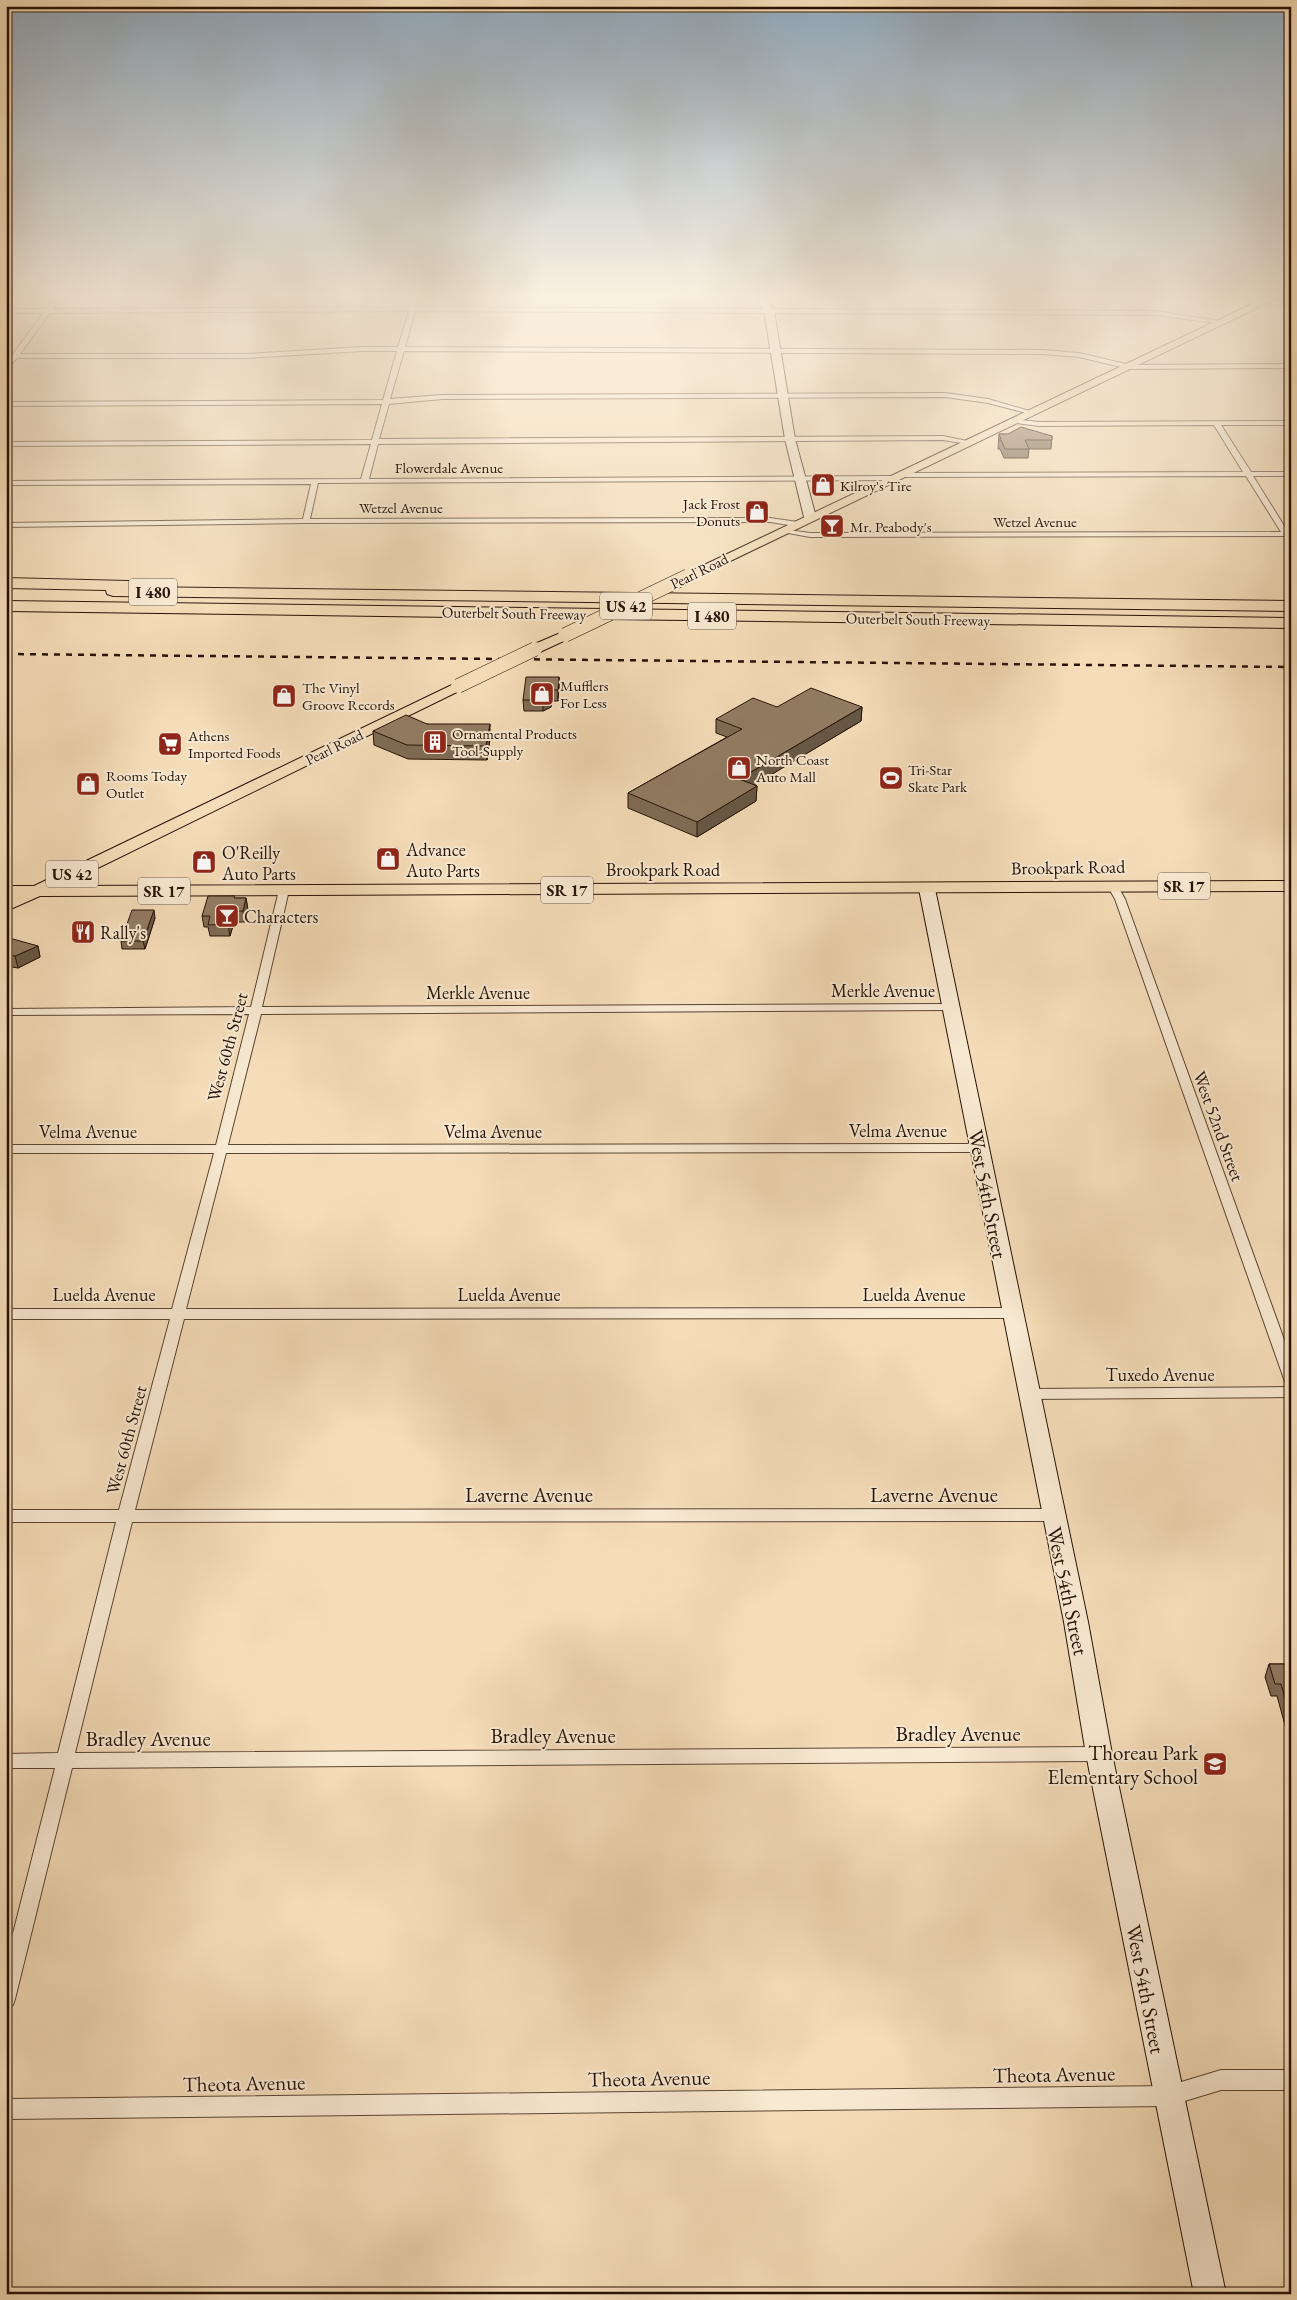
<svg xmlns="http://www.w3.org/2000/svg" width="1297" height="2300" font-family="'EB Garamond',serif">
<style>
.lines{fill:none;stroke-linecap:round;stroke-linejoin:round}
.street-casing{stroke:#5a4532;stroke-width:2}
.secondary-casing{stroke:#271205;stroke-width:2}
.primary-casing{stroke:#271205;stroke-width:2}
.highway-casing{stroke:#271205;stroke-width:2}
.street{fill:#f8e9d2;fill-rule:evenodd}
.secondary{fill:#f8e9d2;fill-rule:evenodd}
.primary{fill:#f5ddb9;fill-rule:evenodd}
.highway{fill:#f5ddb9;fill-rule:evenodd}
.rail{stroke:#271205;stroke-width:2.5;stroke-dasharray:6 6;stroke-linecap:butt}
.primary-bridge-casing{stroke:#271205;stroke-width:15;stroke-linecap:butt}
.primary-bridge{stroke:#f5ddb9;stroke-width:14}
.wall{fill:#7e6b55;stroke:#271205}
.shaded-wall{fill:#665745;stroke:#271205}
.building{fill:#927c63;stroke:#271205}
.labels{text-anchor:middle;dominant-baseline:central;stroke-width:4;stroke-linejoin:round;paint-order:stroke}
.far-street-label{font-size:15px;fill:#271205;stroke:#f8e9d2}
.far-poi-label{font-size:15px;fill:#271205;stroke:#f8e9d2;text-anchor:start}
.shield{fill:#f8e9d2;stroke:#665242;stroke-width:1}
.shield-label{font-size:16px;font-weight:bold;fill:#271205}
.poi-label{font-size:18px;fill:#271205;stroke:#f8e9d2;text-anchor:start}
.street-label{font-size:18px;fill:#271205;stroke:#f8e9d2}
.near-street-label{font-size:21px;fill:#271205;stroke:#f8e9d2}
.near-poi-label{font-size:21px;fill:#271205;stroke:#f8e9d2;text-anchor:end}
</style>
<rect width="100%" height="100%" fill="#f5ddb9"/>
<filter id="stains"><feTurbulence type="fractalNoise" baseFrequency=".004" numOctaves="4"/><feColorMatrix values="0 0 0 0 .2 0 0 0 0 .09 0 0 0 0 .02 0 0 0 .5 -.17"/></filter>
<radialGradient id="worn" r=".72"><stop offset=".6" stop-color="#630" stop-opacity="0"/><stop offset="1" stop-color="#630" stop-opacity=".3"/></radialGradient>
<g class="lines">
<defs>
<g id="street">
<path d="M59,292h6l-13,17 358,-2 4,-15h6l-4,15 739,4 72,11 -3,2 -69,-9 -740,-4 -10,36 638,3 36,3 51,12 161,-1v4l-161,1 -51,-12 -36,-3 -639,-3 -14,48 52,-4 503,-2 43,6 45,13 -3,2 -42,-11 -43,-6 -503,2 -53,5 -10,35 564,-3 29,6 -4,2 -25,-4 -565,4 -9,35 523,-3 4,2 -4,2 -574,3 -8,36 460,-1 28,4 1,2 -4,2 -25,-4 -464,1 -300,4v-4l297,-4 8,-35 -305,1v-4l355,-2 10,-35 -365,2v-4l366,-2 10,-36 -376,2v-4l377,-2 14,-49h-34l-117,7h-229l-11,12v-7l4,-5h-4v-4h7l30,-41h-37v-4h40zM409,311l-11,36h-35l-117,7h-226l30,-41z"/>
<polygon points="1268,299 1291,304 1291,308 1266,302"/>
<polygon points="1011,419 1039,422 1291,421 1291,425 1221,425 1251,472 1291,472 1291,476 1253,476 1288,532 1291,532 1291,536 810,537 777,531 781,529 810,533 1281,532 1246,476 898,477 894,475 898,473 1243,472 1214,425 1039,426 1009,422 1008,421"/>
<polygon points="1113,884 1117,885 1125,899 1291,1359 1291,1384 1286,1383 1284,1379 1115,899 1108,887"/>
<polygon points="284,887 289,890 262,1007 951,1004 957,1007 951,1010 261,1014 228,1145 979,1144 985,1148 979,1152 226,1153 186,1309 1012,1308 1017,1310 1019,1313 1017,1316 1012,1318 184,1319 135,1510 1052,1509 1057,1511 1060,1515 1057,1519 1052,1521 132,1522 75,1753 1099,1747 1105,1749 1108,1754 1105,1759 1099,1761 72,1768 15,1999 13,2005 6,2008 6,1961 55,1768 6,1768 6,1754 58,1753 116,1522 6,1522 6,1510 119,1510 170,1319 6,1319 6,1309 172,1309 214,1153 6,1153 6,1145 216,1145 249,1014 6,1015 6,1009 251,1007 279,890"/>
<polygon points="1291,1387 1291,1397 1029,1399 1024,1398 1022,1394 1024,1390 1029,1389"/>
<polygon points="1221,2070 1291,2070 1291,2090 1221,2090 1168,2106 6,2119 6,2099 1168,2086"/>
</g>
<g id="secondary">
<polygon points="754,292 763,292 774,311 795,439 816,517 814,519 810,520 804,517 785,439 764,311"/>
<polygon points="927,884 935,889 1088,1622 1112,1754 1226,2294 1194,2294 1086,1754 1064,1622 919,889"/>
</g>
<g id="primary">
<polygon points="1277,292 1290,292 693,579 683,579 681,576"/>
<polygon points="565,631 570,632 572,635 570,638 540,652 530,652 528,649 530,646"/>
<polygon points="458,682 465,686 463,689 61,886 1291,881 1291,891 40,896 6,911 6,899 13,896 6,896 6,886 34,886"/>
</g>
<g id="highway">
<polygon points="6,578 128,581 134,583 135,587 1291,601 1291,611 113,596 107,594 106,590 6,588"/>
<polygon points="6,601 1291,618 1291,628 6,611"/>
</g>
</defs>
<use href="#street" class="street-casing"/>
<use href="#secondary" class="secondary-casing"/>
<use href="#primary" class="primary-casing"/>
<use href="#highway" class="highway-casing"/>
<use href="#street" class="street"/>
<use href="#secondary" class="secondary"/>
<use href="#primary" class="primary"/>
<use href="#highway" class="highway"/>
<polyline class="rail" points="6,654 1291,667"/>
<defs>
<g id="primary-bridge">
<polyline points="565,635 688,576"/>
<polyline points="458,686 535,649"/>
</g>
</defs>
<use href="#primary-bridge" class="primary-bridge-casing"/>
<use href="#primary-bridge" class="primary-bridge"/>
</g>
<g class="wall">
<polygon points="999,434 1052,436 1051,449 1029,449 1028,458 1004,458 1000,449 998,449"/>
<polygon points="559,677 559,687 558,701 552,701 551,707 543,711 524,711 523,700"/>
<polygon points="777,707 862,707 861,721 753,785 757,786 756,801 697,837 628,808 628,793 727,737 716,733 716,719"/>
<polygon points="427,724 490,739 487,760 408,759 374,745 373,731"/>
<polygon points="236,898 246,898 248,910 245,922 234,922 230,936 210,936 208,927 204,927 202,916"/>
<polygon points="155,918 145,949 122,949 121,941"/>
<polygon points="6,939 38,946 40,957 18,968 6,966"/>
<polygon points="1269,1664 1291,1664 1291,1747 1277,1696 1271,1696 1265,1677"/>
</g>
<g class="shaded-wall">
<polygon points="559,677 559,687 558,701 558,690"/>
<polygon points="552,690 551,707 543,711 543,700"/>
<polygon points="862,707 861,721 739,794 739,779"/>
<polygon points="490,724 490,739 487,760 486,746"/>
<polygon points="757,786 756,801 697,837 697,822"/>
<polygon points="246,898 248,910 245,922 243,911"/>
<polygon points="154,910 155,918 145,949 143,941"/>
<polygon points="232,911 234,922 230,936 228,924"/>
<polygon points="38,946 40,957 18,968 15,956"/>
</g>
<g class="building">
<polygon points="1021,427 1052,436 1052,440 1025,440 1029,449 1005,449 1001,440 999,440 1001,439 999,434 1008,434"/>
<polygon points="526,677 559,677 558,690 552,690 551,697 543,700 523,700"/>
<polygon points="811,688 862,707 739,779 757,786 697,822 628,793 742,729 716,719 753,698 777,707"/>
<polygon points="406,715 427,724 490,724 486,746 407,745 373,731"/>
<polygon points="208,896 235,896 234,898 246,898 243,911 232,911 228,924 208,925 210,916 202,916"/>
<polygon points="132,910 154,910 143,941 121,941"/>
<polygon points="6,939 13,939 38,946 15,956 6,955"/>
<polygon points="1269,1664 1291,1664 1291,1719 1281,1684 1275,1684"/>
</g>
<linearGradient id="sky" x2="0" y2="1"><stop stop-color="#91a9bd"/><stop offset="0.48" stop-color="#faf0e0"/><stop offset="1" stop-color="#faf0e0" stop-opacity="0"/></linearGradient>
<rect width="1297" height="614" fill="url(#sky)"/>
<defs>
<symbol id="shop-square" viewBox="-11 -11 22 22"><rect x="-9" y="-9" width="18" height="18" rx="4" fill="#8f2418" stroke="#f8e9d2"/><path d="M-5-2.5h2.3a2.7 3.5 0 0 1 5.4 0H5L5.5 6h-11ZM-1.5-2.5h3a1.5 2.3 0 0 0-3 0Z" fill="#fff"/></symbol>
<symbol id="bar-square" viewBox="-11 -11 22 22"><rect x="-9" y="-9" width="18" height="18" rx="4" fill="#8f2418" stroke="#f8e9d2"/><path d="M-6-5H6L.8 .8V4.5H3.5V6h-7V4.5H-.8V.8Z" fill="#fff"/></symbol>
<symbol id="building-square" viewBox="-11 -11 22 22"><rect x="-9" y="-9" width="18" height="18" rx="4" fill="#8f2418" stroke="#f8e9d2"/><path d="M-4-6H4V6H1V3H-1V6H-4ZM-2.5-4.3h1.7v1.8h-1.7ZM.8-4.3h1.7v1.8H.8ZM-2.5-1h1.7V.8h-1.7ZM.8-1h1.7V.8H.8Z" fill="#fff"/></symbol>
<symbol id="supermarket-square" viewBox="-11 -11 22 22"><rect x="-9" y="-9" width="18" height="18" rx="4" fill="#8f2418" stroke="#f8e9d2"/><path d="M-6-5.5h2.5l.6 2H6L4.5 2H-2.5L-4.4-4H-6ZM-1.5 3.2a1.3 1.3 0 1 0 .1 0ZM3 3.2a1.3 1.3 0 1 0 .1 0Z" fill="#fff"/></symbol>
<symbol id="stadium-square" viewBox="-11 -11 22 22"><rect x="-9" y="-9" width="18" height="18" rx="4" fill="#8f2418" stroke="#f8e9d2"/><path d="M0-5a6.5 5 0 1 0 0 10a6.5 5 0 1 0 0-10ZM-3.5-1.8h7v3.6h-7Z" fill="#fff"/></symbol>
<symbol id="restaurant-square" viewBox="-11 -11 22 22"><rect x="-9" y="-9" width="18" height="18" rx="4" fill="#8f2418" stroke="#f8e9d2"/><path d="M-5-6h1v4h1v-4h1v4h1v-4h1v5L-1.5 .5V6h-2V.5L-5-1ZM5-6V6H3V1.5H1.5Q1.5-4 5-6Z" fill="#fff"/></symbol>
<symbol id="school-square" viewBox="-11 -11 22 22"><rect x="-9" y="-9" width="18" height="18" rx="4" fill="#8f2418" stroke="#f8e9d2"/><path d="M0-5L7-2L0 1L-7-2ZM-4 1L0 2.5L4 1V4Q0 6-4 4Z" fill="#fff"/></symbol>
</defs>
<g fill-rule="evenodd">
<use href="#shop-square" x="809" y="471" width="28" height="28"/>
<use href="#shop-square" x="743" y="498" width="28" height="28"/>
<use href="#bar-square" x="818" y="512" width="28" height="28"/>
<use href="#shop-square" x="528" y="680" width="28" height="28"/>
<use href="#shop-square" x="270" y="682" width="28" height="28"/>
<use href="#building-square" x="421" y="728" width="28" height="28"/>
<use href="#supermarket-square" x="156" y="730" width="28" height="28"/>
<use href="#shop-square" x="725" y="754" width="28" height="28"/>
<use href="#stadium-square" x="877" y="764" width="28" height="28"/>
<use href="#shop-square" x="74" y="770" width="28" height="28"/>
<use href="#shop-square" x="374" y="845" width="28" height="28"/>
<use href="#shop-square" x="190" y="848" width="28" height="28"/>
<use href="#bar-square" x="213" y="902" width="28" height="28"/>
<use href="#restaurant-square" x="69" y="918" width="28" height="28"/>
<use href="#school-square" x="1201" y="1750" width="28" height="28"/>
</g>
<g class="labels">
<g class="far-street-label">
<text x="449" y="467">Flowerdale Avenue</text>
<text x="401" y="507">Wetzel Avenue</text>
<text x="1035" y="521">Wetzel Avenue</text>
<text transform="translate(699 571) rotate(-26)">Pearl Road</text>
<text transform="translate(514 613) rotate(1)">Outerbelt South Freeway</text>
<text transform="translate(918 619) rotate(1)">Outerbelt South Freeway</text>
<text transform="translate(334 747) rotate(-26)">Pearl Road</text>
</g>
<g class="far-poi-label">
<text x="840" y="485">Kilroy's Tire</text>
<text x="740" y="503" text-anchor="end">Jack Frost<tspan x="740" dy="17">Donuts</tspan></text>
<text x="850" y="526">Mr. Peabody's</text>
<text x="560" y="685">Mufflers<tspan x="560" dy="17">For Less</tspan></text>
<text x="302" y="687">The Vinyl<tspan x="302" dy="17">Groove Records</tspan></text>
<text x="452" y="733">Ornamental Products<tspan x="452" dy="17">Tool-Supply</tspan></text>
<text x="188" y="735">Athens<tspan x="188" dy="17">Imported Foods</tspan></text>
<text x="756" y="759">North Coast<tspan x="756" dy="17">Auto Mall</tspan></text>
<text x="908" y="769">Tri-Star<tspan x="908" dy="17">Skate Park</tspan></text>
<text x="106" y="775">Rooms Today<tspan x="106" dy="17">Outlet</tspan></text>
</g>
<g class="shield">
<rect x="129" y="578.5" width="48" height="27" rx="4"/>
<rect x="600" y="592.5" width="52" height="27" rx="4"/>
<rect x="688" y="602.5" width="48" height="27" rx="4"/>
<rect x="46" y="860.5" width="52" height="27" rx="4"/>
<rect x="1158" y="872.5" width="52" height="27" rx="4"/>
<rect x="541" y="876.5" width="52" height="27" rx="4"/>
<rect x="138" y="877.5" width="52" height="27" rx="4"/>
</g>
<g class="shield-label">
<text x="153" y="592">I 480</text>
<text x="626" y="606">US 42</text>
<text x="712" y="616">I 480</text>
<text x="72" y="874">US 42</text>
<text x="1184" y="886">SR 17</text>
<text x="567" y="890">SR 17</text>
<text x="164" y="891">SR 17</text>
</g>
<g class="poi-label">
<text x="406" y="849">Advance<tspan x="406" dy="21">Auto Parts</tspan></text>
<text x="222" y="852">O'Reilly<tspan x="222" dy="21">Auto Parts</tspan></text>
<text x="244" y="916">Characters</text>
<text x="100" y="932">Rally's</text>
</g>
<g class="street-label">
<text transform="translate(1068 867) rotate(-1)">Brookpark Road</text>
<text x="663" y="869">Brookpark Road</text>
<text x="883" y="990">Merkle Avenue</text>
<text x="478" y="992">Merkle Avenue</text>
<text transform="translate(227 1047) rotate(-75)">West 60th Street</text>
<text transform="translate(1219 1126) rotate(70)">West 52nd Street</text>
<text x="898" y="1130">Velma Avenue</text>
<text x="88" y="1131">Velma Avenue</text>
<text x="493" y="1131">Velma Avenue</text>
<text x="104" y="1294">Luelda Avenue</text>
<text x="509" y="1294">Luelda Avenue</text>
<text x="914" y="1294">Luelda Avenue</text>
<text x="1160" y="1374">Tuxedo Avenue</text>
<text transform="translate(126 1440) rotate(-75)">West 60th Street</text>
</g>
<g class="near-street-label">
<text transform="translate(988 1194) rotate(79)">West 54th Street</text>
<text x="529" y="1494">Laverne Avenue</text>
<text x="934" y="1494">Laverne Avenue</text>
<text transform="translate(1068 1591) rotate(78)">West 54th Street</text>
<text x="958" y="1733">Bradley Avenue</text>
<text x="553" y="1735">Bradley Avenue</text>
<text x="148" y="1738">Bradley Avenue</text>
<text transform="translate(1146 1989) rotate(79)">West 54th Street</text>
<text transform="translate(1054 2074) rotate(-1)">Theota Avenue</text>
<text transform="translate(649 2078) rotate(-1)">Theota Avenue</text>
<text transform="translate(244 2083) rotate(-1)">Theota Avenue</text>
</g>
<g class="near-poi-label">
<text x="1198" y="1752">Thoreau Park<tspan x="1198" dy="24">Elementary School</tspan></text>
</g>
</g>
<rect width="1297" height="2300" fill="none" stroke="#f5ddb9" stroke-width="25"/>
<rect x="8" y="8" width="1282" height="2285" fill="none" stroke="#271205" stroke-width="2.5"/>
<rect x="12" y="12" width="1272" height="2275" fill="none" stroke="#271205"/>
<rect width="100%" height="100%" filter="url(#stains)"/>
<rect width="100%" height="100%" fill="url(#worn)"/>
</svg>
